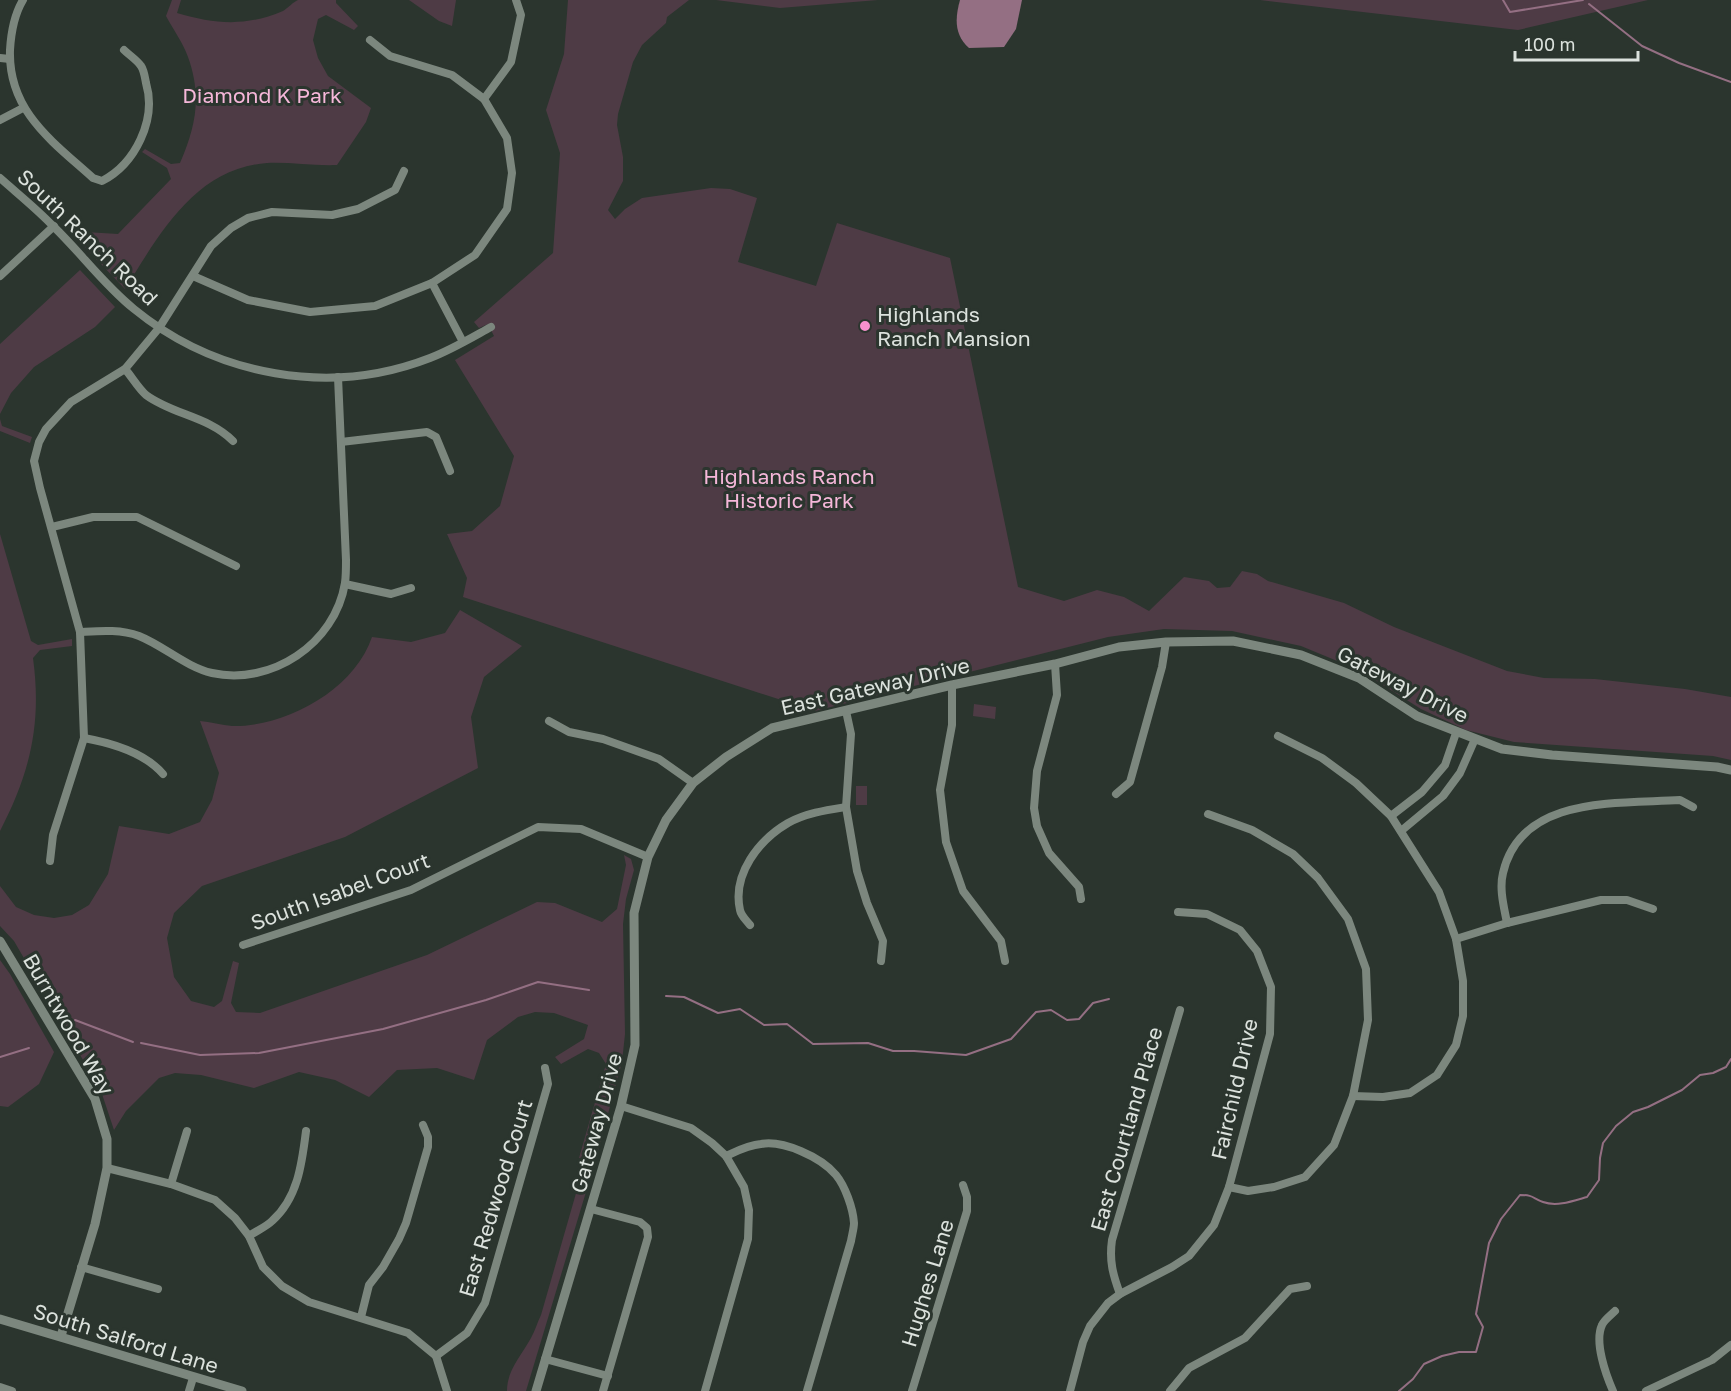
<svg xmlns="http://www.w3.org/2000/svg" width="1731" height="1391" font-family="'Golos Text',sans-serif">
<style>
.green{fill:#4e3b45}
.water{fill:#946f83}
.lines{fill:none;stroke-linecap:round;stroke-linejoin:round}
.stream{stroke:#946f83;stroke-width:2}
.minor{stroke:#7c877e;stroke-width:8}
.tertiary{stroke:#7c877e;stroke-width:9}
.poi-dot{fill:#f790cd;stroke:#2b352e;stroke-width:2}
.labels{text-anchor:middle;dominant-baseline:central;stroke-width:6;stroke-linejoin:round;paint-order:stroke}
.park-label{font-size:21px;fill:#f5b7d9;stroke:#2b352e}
.street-label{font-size:21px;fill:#dce2dd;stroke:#2b352e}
.poi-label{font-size:21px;fill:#dce2dd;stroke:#2b352e;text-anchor:start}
</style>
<rect width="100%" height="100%" fill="#2b352e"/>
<g class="green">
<path d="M172,0h9l-4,13c37,11 69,14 106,-2 5,-3 10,-9 15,-11 9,0 29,0 38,0v3l22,23 -4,4 -28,-15 -8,4 -5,21 5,18 10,18 43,32 -5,14 -29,43c-23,1 -47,-3 -70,-2 -72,5 -108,72 -142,126l-56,-58 49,3 53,-55 -4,-11 -25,-16 3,-3 26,15 9,-1c16,-37 22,-67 8,-106 -5,-14 -15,-28 -22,-41z"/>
<polygon points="409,0 456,0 452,26 439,21"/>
<polygon points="568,0 689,0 667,17 666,23 642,45 633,62 618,114 617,125 623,157 623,181 608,210 615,219 625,209 642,198 711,188 730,189 757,198 738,262 816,286 837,223 950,258 1018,587 1064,601 1097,590 1124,597 1149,611 1184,577 1209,581 1217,588 1230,587 1242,571 1257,574 1268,581 1344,603 1394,627 1507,671 1544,678 1595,679 1685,689 1731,697 1731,760 1713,756 1514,742 1466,730 1421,709 1359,670 1301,646 1232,631 1164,629 1108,637 815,711 463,597 467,578 447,534 472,531 500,506 514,456 455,360 494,336 488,324 479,328 474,322 553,253 560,153 546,110 564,54"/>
<polygon points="716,0 878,0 780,8"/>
<polygon points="1260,0 1648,0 1518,30"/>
<polygon points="80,270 115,307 95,327 34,367 11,393 0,414 0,344"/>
<polygon points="0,419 2,426 32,437 30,443 0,431"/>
<path d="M0,534l31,107 7,4 34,-6v7l-32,4 -7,8c9,66 -3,115 -33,173z"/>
<path d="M460,610l62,36 -38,31 -13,40 7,51 -133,69 -143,49 -28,27 -7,25 7,39 17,24 23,6 8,-6 11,-40 6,2 -8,40 5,9 24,1 167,-58 110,-53 18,1 47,19 15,-13 9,-44 -2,-10 7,4 3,11 -8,29 -3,25 2,110 -3,28 -27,100 -69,229h-19c0,-21 14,-35 24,-53 4,-7 6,-15 10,-23l44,-153 -6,-4 27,-94 -7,-11 -11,-4 -27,15 -6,-7 29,-18 4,-14 -34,-12 -19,-1 -17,5 -31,23 -13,40 -37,-12 -40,2 -28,27 -34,-17 -36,-8 -45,16 -53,-13 -26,-2 -16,5 -33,33 -12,19 -13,-39 -87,-150 -14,-15v-40l16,21 18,8 20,3 18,-3 17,-10 19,-31 11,-48 50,8 31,-12 12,-22 7,-27 -19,-52c10,1 22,4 32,5 54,1 122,-36 140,-89l39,5 34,-9z"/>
<polygon points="974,704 996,707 995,719 973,716"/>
<rect x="856" y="786" width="11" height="19"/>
<polygon points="0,960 10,974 54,1052 39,1084 8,1107 0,1106"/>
</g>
<path class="water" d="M960,0h62l-6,29 -12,18 -35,1c-15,-13 -14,-30 -9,-48z"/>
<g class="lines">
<g class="stream">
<polyline points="1503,0 1510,12 1583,0"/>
<polyline points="1589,4 1642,46 1679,63 1731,82"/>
<polyline points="666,996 684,997 718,1013 740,1009 764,1025 787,1024 813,1044 868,1043 893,1051 914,1051 966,1055 1011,1039 1036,1012 1051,1010 1067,1020 1079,1019 1093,1003 1109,999"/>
<polyline points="75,1020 133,1042"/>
<polyline points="141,1043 200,1055 259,1053 383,1029 486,1000 538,982 589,990"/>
<polyline points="0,1057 29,1048"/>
<path d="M1399,1391l14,-12 11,-15 18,-8 17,-4h17l7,-25 -7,-13 13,-71 12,-24 19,-24c14,0 12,3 23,7 14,5 30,-1 44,-5l12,-17 1,-22 3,-15 13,-17 17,-14 15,-5 34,-17 18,-15 13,-2 13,-6 5,-8"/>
</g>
<g class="minor">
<path d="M23,0c-9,15 -12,33 -13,50 -2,61 42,91 83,128l9,3c33,-17 55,-61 44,-98 -1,-5 -2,-13 -5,-17 -4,-6 -12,-11 -17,-16"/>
<polyline points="0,58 10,59"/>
<polyline points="484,99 511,62 521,15 516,0"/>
<polyline points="0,120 23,108"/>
<path d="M0,178c18,16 37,31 54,49 27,26 50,58 80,82 82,67 196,88 296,49 21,-8 41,-20 61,-31"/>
<polyline points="0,276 54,226"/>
<polyline points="193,276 248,300 310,312 375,306 432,283 475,255 507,209 512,173 507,138 484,99 452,75 390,56 370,40"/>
<polyline points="432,283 463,342"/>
<path d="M125,369c7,8 13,19 21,26 27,20 62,21 87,46"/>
<polyline points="341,442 427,432 436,437 450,471"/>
<polyline points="52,527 93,517 137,517 236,566"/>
<polyline points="345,584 391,594 411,588"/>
<path d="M80,632c19,-1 40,-3 59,4 25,10 47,31 73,37 59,13 123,-29 133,-90 1,-7 1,-15 1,-23l-8,-183"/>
<polyline points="1055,664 1057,695 1037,771 1034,808 1037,826 1049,853 1079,887 1081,899"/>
<polyline points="952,685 952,725 940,790 946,842 963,891 1001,941 1005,961"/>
<polyline points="846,711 851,734 846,807 857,871 867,903 883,941 881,961"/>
<polyline points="549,721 569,732 603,739 659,759 693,783"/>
<polyline points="1278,736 1322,758 1356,783 1391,816 1439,892 1456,939 1463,981 1463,1016 1456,1045 1437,1075 1410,1093 1383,1097 1353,1096"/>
<path d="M84,738c28,5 60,14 79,36"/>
<polyline points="1116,794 1130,782 1162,667 1166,642"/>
<polyline points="1208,814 1252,830 1293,854 1318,878 1348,919 1366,969 1368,1020 1353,1096 1334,1145 1305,1177 1274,1187 1248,1191 1229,1187"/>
<polyline points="1391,816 1422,792 1445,765 1456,733"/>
<polyline points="1401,831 1443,796 1460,773 1475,739"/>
<polyline points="50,861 53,835 84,738 80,632 40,488 34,461 39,442 46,429 71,402 125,369 159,328 211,246 231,228 248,218 272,212 332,215 358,209 395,190 404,171"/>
<path d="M1507,923c-3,-16 -8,-34 -4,-50 18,-78 115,-69 177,-73l13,7"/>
<path d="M750,925c-3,-4 -9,-9 -10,-15 -8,-36 19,-70 48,-87 18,-10 39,-13 58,-16"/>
<polyline points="1456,939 1507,923 1601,900 1627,900 1653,909"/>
<polyline points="243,945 411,890 538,827 581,829 648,857"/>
<polyline points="621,1106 691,1128 712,1143 726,1156 744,1187 749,1210 748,1239 705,1391"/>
<path d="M726,1156c11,-5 22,-11 35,-12 22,-4 60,13 75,31 9,11 17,33 18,48 0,5 -2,12 -3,18l-44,150"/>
<polyline points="107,1168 171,1184 215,1200 235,1218 249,1236 263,1267 282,1286 309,1302 408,1333 436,1356 447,1391"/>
<polyline points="171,1184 187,1131"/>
<polyline points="591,1209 640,1222 647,1228 648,1237 603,1391"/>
<path d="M249,1236c7,-5 17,-9 23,-15 26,-23 30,-58 34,-90"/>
<polyline points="81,1267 158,1289"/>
<path d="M1120,1294c-7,-19 -11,-33 -8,-54l68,-230"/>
<polyline points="361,1317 369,1285 383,1267 399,1239 406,1223 428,1147 428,1137 423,1125"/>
<polyline points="436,1356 467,1333 485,1303 548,1084 545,1068"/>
<polyline points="545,1359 608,1376"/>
<polyline points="0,1387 12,1391"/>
<polyline points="189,1391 193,1378"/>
<polyline points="912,1391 967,1211 967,1197 963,1185"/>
<polyline points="1070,1391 1083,1342 1090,1326 1108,1303 1120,1294 1172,1267 1189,1256 1214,1225 1229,1187 1270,1034 1271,987 1257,951 1240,930 1207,914 1178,912"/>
<polyline points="1170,1391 1189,1368 1245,1338 1290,1289 1307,1286"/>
<path d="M1613,1391c-7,-16 -19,-49 -11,-66 2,-5 9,-10 13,-14"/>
<polyline points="1646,1391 1712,1360 1731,1345"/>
</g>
<g class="tertiary">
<polyline points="0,941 95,1099 107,1139 107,1168 95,1224 61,1336"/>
<polyline points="0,1319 242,1391"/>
<polyline points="536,1391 621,1106 635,1045 634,913 648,857 666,820 693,783 726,757 772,728 952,685 1055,664 1119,647 1166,642 1233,641 1301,655 1359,678 1417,716 1502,749 1552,755 1717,767 1731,770"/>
</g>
</g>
<circle class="poi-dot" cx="865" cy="326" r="6"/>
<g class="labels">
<g class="park-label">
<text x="262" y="95">Diamond K Park</text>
<text x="789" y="476">Highlands Ranch<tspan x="789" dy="24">Historic Park</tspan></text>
</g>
<g class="street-label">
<text transform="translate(88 237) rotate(44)">South Ranch Road</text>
<text transform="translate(1403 684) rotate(27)">Gateway Drive</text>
<text transform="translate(875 686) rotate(-13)">East Gateway Drive</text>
<text transform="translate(340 891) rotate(-20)">South Isabel Court</text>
<text transform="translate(69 1024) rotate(60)">Burntwood Way</text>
<text transform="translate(1234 1089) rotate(-77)">Fairchild Drive</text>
<text transform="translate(596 1123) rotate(-75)">Gateway Drive</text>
<text transform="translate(1126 1129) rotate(-74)">East Courtland Place</text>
<text transform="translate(495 1198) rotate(-73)">East Redwood Court</text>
<text transform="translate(927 1283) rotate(-73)">Hughes Lane</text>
<text transform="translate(126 1338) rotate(17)">South Salford Lane</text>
</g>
<g class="poi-label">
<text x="877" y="314">Highlands<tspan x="877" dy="24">Ranch Mansion</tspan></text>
</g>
</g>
<path d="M1515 51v9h123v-9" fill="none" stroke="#dce2dd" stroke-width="3"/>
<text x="1524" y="51" font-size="18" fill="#dce2dd" stroke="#2b352e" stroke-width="4.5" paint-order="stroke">100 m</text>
</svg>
